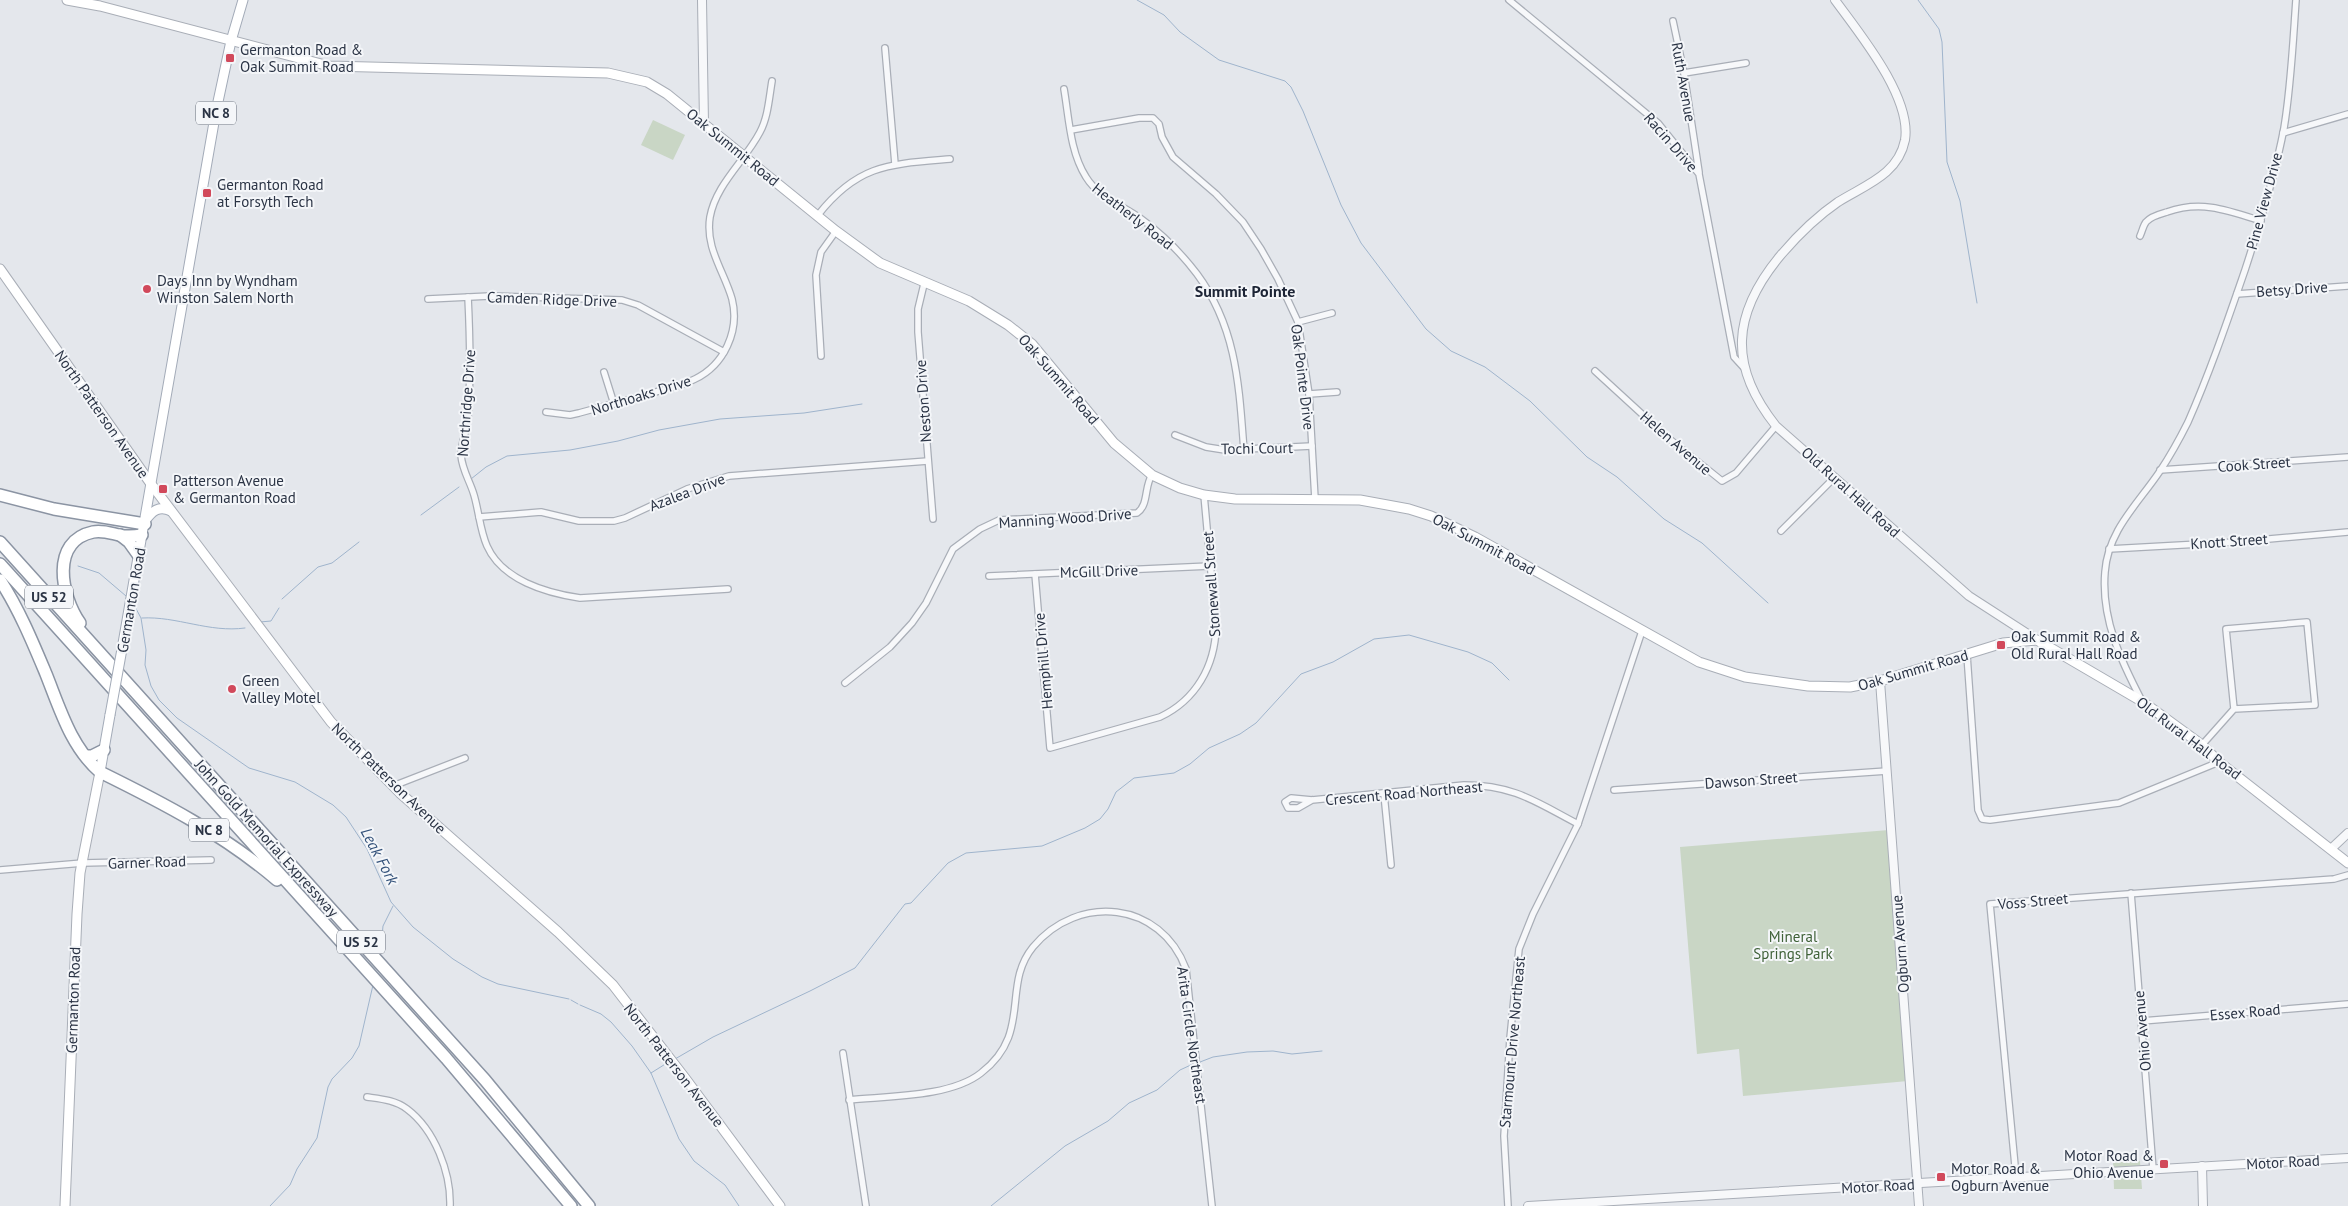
<svg xmlns="http://www.w3.org/2000/svg" width="2348" height="1206" font-family="'PT Sans',sans-serif">
<style>
.green{fill:#c9d6c5}
.lines{fill:none;stroke-linecap:round;stroke-linejoin:round}
.stream{stroke:#9fb4cc;stroke-width:1}
.minor-casing{stroke:#a9aeb7;stroke-width:8}
.tertiary-casing{stroke:#a9aeb7;stroke-width:10}
.secondary-casing{stroke:#a9aeb7;stroke-width:11}
.primary-casing{stroke:#a3abb8;stroke-width:11}
.motorway-casing{stroke:#8b94a3;stroke-width:14}
.minor{stroke:#f7f8fa;stroke-width:5.5}
.tertiary{stroke:#f7f8fa;stroke-width:8}
.secondary{stroke:#fff;stroke-width:9}
.primary{stroke:#fff;stroke-width:9}
.motorway{stroke:#fff;stroke-width:11}
.primary-bridge-casing{stroke:#a3abb8;stroke-width:11;stroke-linecap:butt}
.primary-bridge{stroke:#fff;stroke-width:9}
.poi-dot{fill:#d1495b;stroke:#f4f6f9;stroke-width:2}
.labels{text-anchor:middle;dominant-baseline:central;stroke-width:4;stroke-linejoin:round;paint-order:stroke}
.shield{fill:#f4f6f9;stroke:#676e7b;stroke-width:1}
.shield-label{font-size:14px;font-weight:bold;fill:#2b3445}
.poi-label{font-size:15px;fill:#2b3445;stroke:#f4f6f9;text-anchor:start}
.street-label{font-size:15px;fill:#2b3445;stroke:#f4f6f9}
.park-label{font-size:15px;fill:#3f6138;stroke:#f4f6f9}
.neighbourhood-label{font-size:16px;font-weight:bold;fill:#1d2536;stroke:#f4f6f9}
.water-label{font-size:16px;font-style:italic;fill:#34527a;stroke:#f4f6f9}
</style>
<rect width="100%" height="100%" fill="#e4e7ec"/>
<g class="green">
<polygon points="653,120 685,135 673,160 641,145"/>
<polygon points="1889,830 1908,1081 1743,1096 1739,1049 1697,1054 1680,847"/>
<polygon points="2140,1161 2142,1189 2114,1189 2113,1162"/>
</g>
<g class="lines">
<g class="stream">
<polyline points="1137,0 1164,15 1180,32 1219,60 1285,81 1291,87 1303,111 1341,205 1361,243 1426,329 1451,351 1485,367 1530,401 1587,457 1617,477 1664,519 1702,543 1768,603"/>
<polyline points="1918,0 1939,29 1942,42 1947,162 1960,201 1977,303"/>
<polyline points="471,479 486,467 507,456 570,450 618,441 659,430 720,419 804,413 862,404"/>
<polyline points="421,515 459,487"/>
<polyline points="78,566 99,573 126,596"/>
<polyline points="282,599 318,567 332,563 359,542"/>
<polyline points="134,605 141,618 146,650 145,665 151,686 159,700 177,718 249,768 295,782 333,805 346,817 367,849 391,902 413,927 453,959 482,977 498,984 569,999"/>
<path d="M142,618c35,-2 67,15 103,10"/>
<polyline points="260,622 271,621 279,608"/>
<polyline points="380,957 383,926 393,906"/>
<polyline points="571,1000 578,1004"/>
<polyline points="580,1005 601,1014 611,1022 632,1046 651,1073 679,1139 694,1161 725,1185 739,1206"/>
<polyline points="675,1059 713,1037 810,991 855,968 905,904 911,903 948,863 966,853 1042,846 1085,828 1100,819 1108,809 1116,792 1134,778 1174,773 1190,764 1209,748 1240,734 1256,723 1301,674 1333,662 1374,639 1409,635 1468,652 1492,663 1509,680"/>
<polyline points="1200,1062 1213,1057 1247,1052 1273,1051 1292,1054 1322,1051"/>
<polyline points="651,1073 667,1063"/>
<polyline points="270,1206 290,1185 297,1169 317,1138 328,1087 332,1079 352,1058 359,1046 373,985"/>
<polyline points="991,1206 1065,1146 1108,1121 1129,1103 1157,1090 1180,1070 1193,1064"/>
</g>
<defs>
<g id="minor">
<polyline points="1509,0 1658,123 1699,174 1734,357 1745,369"/>
<polyline points="1673,21 1684,73 1699,172"/>
<polyline points="885,48 895,164"/>
<polyline points="1684,73 1746,63"/>
<path d="M1064,89c5,29 6,63 22,88 12,20 36,28 54,41 21,15 41,35 57,56 40,54 42,112 47,177"/>
<polyline points="1071,130 1139,118 1153,118 1159,124 1162,137 1173,157 1216,194 1243,222 1261,249 1278,279 1298,322 1309,394 1315,499"/>
<polyline points="2283,133 2348,114"/>
<path d="M818,215c40,-51 72,-51 132,-56"/>
<path d="M2140,236c2,-4 3,-10 6,-14 5,-6 14,-8 21,-10 34,-12 60,-2 94,9"/>
<polyline points="924,284 918,309 918,332 933,519"/>
<polyline points="2237,294 2348,286"/>
<path d="M468,297c2,40 3,80 0,121 -1,12 -7,25 -7,37 1,15 9,26 13,40 5,17 6,35 13,51 15,34 59,47 93,52l148,-9"/>
<polyline points="428,299 490,296 622,300 638,305 724,352"/>
<polyline points="1298,322 1332,313"/>
<polyline points="821,356 816,275 821,252 836,231"/>
<polyline points="1595,371 1667,437 1722,481 1736,473 1776,426"/>
<polyline points="604,372 614,404"/>
<polyline points="1309,394 1337,392"/>
<path d="M546,412l24,3 9,-2c22,-6 44,-12 66,-18 16,-5 35,-8 50,-16 29,-14 45,-48 37,-80 -8,-28 -27,-51 -22,-82 6,-33 35,-56 50,-85 8,-15 9,-33 12,-51"/>
<polyline points="1175,435 1206,447 1225,450 1312,446"/>
<polyline points="2160,470 2348,457"/>
<polyline points="479,517 541,512 579,521 614,521 625,518 687,489 729,476 928,461"/>
<polyline points="1781,531 1835,477"/>
<polyline points="2109,549 2236,542 2348,532"/>
<path d="M1035,574l15,174 110,-31c36,-17 55,-51 56,-90l-12,-132"/>
<polyline points="989,576 1210,566"/>
<polyline points="1967,655 1978,810 1982,819 1990,820 2119,803 2219,762"/>
<path d="M845,683l45,-36 22,-24 14,-20 27,-54 27,-20 19,-9 138,-7c12,-8 7,-27 15,-38"/>
<path d="M2142,701c-21,-40 -41,-82 -37,-129 3,-42 33,-68 55,-101 10,-15 20,-33 28,-49 22,-50 39,-100 57,-152 15,-46 30,-94 39,-142 7,-42 9,-86 12,-128"/>
<polyline points="2202,745 2234,709 2315,705 2307,622 2226,629 2234,709"/>
<polyline points="393,786 465,758"/>
<polyline points="1614,790 1887,771"/>
<polyline points="1384,794 1391,865"/>
<path d="M1312,800l-14,8h-10l-3,-6 6,-4 21,2 152,-15c50,0 72,17 114,39"/>
<polyline points="0,870 83,863 211,860"/>
<polyline points="2131,893 2153,1169"/>
<polyline points="2142,1021 2348,1004"/>
<polyline points="843,1053 866,1206"/>
<path d="M367,1097c14,2 28,3 40,12 28,21 44,64 43,97"/>
<path d="M849,1100c39,-4 102,-3 132,-27 52,-40 20,-87 52,-126 45,-54 128,-46 153,22l26,237"/>
<polyline points="2016,1176 1990,904 2334,879 2348,875"/>
<polyline points="1508,1206 1504,1136 1510,1038 1519,949 1533,914 1578,824 1642,631"/>
</g>
<g id="tertiary">
<polyline points="702,0 704,123"/>
<path d="M1835,0c24,33 77,97 70,140 -7,35 -40,45 -67,62 -22,15 -41,34 -58,54 -48,58 -52,110 -4,170l193,170 68,44"/>
<polyline points="1880,681 1919,1206"/>
<polyline points="2332,848 2348,833"/>
<polyline points="2202,1166 2203,1206"/>
<polyline points="1528,1206 2348,1158"/>
</g>
<g id="secondary">
<polyline points="67,0 100,6 329,66 608,73 647,82 667,94 836,231 880,263 969,301 1008,325 1032,344 1114,443 1152,475 1180,488 1204,495 1235,499 1360,500 1409,509 1431,516 1475,537 1699,662 1745,677 1808,686 1850,687 1880,681 2003,643 2037,640 2143,702 2202,745 2219,762 2348,863"/>
<polyline points="0,269 151,484 331,722 400,793 558,932 613,985 685,1078 780,1206"/>
<polyline points="65,1206 77,914 80,873 100,772"/>
</g>
<g id="primary">
<path d="M145,521c7,-10 14,-16 26,-10"/>
<polyline points="122,649 216,111 231,41 243,0"/>
<polyline points="100,772 110,715"/>
</g>
<g id="motorway">
<polyline points="0,495 54,509 145,524"/>
<polyline points="120,535 129,542 139,556"/>
<polyline points="0,542 485,1080 589,1206"/>
<polyline points="0,564 446,1058 571,1206"/>
<path d="M0,580c19,29 33,63 46,94 14,35 25,73 54,98 63,31 123,62 177,108"/>
<path d="M80,623c-19,-27 -30,-82 13,-91 9,-2 17,1 26,3 8,2 16,1 23,0"/>
<polyline points="86,756 92,756 104,750"/>
</g>
</defs>
<use href="#minor" class="minor-casing"/>
<use href="#tertiary" class="tertiary-casing"/>
<use href="#secondary" class="secondary-casing"/>
<use href="#primary" class="primary-casing"/>
<use href="#motorway" class="motorway-casing"/>
<use href="#minor" class="minor"/>
<use href="#tertiary" class="tertiary"/>
<use href="#secondary" class="secondary"/>
<use href="#primary" class="primary"/>
<use href="#motorway" class="motorway"/>
<defs>
<polyline id="primary-bridge" points="110,715 122,649"/>
</defs>
<use href="#primary-bridge" class="primary-bridge-casing"/>
<use href="#primary-bridge" class="primary-bridge"/>
</g>
<g class="poi-dot">
<rect x="225" y="53" width="10" height="10" rx="2.5"/>
<rect x="202" y="188" width="10" height="10" rx="2.5"/>
<circle cx="147" cy="289" r="5"/>
<rect x="158" y="484" width="10" height="10" rx="2.5"/>
<rect x="1996" y="640" width="10" height="10" rx="2.5"/>
<circle cx="232" cy="689" r="5"/>
<rect x="2159" y="1159" width="10" height="10" rx="2.5"/>
<rect x="1936" y="1172" width="10" height="10" rx="2.5"/>
</g>
<g class="labels">
<g class="shield">
<rect x="196" y="101.5" width="40" height="23" rx="4"/>
<rect x="25" y="585.5" width="48" height="23" rx="4"/>
<rect x="189" y="818.5" width="40" height="23" rx="4"/>
<rect x="337" y="930.5" width="48" height="23" rx="4"/>
</g>
<g class="shield-label">
<text x="216" y="113">NC 8</text>
<text x="49" y="597">US 52</text>
<text x="209" y="830">NC 8</text>
<text x="361" y="942">US 52</text>
</g>
<g class="poi-label">
<text x="240" y="49">Germanton Road &amp;<tspan x="240" dy="17">Oak Summit Road</tspan></text>
<text x="217" y="184">Germanton Road<tspan x="217" dy="17">at Forsyth Tech</tspan></text>
<text x="157" y="280">Days Inn by Wyndham<tspan x="157" dy="17">Winston Salem North</tspan></text>
<text x="173" y="480">Patterson Avenue<tspan x="173" dy="17">&amp; Germanton Road</tspan></text>
<text x="2011" y="636">Oak Summit Road &amp;<tspan x="2011" dy="17">Old Rural Hall Road</tspan></text>
<text x="242" y="680">Green<tspan x="242" dy="17">Valley Motel</tspan></text>
<text x="2154" y="1155" text-anchor="end">Motor Road &amp;<tspan x="2154" dy="17">Ohio Avenue</tspan></text>
<text x="1951" y="1168">Motor Road &amp;<tspan x="1951" dy="17">Ogburn Avenue</tspan></text>
</g>
<g class="street-label">
<text transform="translate(1684 82) rotate(80)">Ruth Avenue</text>
<text transform="translate(1671 142) rotate(49)">Racin Drive</text>
<text transform="translate(733 147) rotate(39)">Oak Summit Road</text>
<text transform="translate(2264 201) rotate(-75)">Pine View Drive</text>
<text transform="translate(1133 216) rotate(38)">Heatherly Road</text>
<text transform="translate(2292 289) rotate(-4)">Betsy Drive</text>
<text transform="translate(552 299) rotate(2)">Camden Ridge Drive</text>
<text transform="translate(1303 377) rotate(83)">Oak Pointe Drive</text>
<text transform="translate(1059 379) rotate(49)">Oak Summit Road</text>
<text transform="translate(641 395) rotate(-17)">Northoaks Drive</text>
<text transform="translate(923 401) rotate(-94)">Neston Drive</text>
<text transform="translate(466 403) rotate(-86)">Northridge Drive</text>
<text transform="translate(102 414) rotate(55)">North Patterson Avenue</text>
<text transform="translate(1676 443) rotate(41)">Helen Avenue</text>
<text transform="translate(1257 448) rotate(-1)">Tochi Court</text>
<text transform="translate(2254 464) rotate(-4)">Cook Street</text>
<text transform="translate(687 492) rotate(-21)">Azalea Drive</text>
<text transform="translate(1851 492) rotate(42)">Old Rural Hall Road</text>
<text transform="translate(1065 518) rotate(-4)">Manning Wood Drive</text>
<text transform="translate(2229 541) rotate(-4)">Knott Street</text>
<text transform="translate(1484 544) rotate(28)">Oak Summit Road</text>
<text transform="translate(1099 571) rotate(-2)">McGill Drive</text>
<text transform="translate(1211 584) rotate(-94)">Stonewall Street</text>
<text transform="translate(131 600) rotate(-80)">Germanton Road</text>
<text transform="translate(1043 661) rotate(-95)">Hemphill Drive</text>
<text transform="translate(1913 670) rotate(-16)">Oak Summit Road</text>
<text transform="translate(2189 738) rotate(37)">Old Rural Hall Road</text>
<text transform="translate(389 778) rotate(44)">North Patterson Avenue</text>
<text transform="translate(1751 780) rotate(-4)">Dawson Street</text>
<text transform="translate(1404 793) rotate(-5)">Crescent Road Northeast</text>
<text transform="translate(267 838) rotate(48)">John Gold Memorial Expressway</text>
<text transform="translate(147 862) rotate(-2)">Garner Road</text>
<text transform="translate(2033 901) rotate(-5)">Voss Street</text>
<text transform="translate(1900 944) rotate(-94)">Ogburn Avenue</text>
<text transform="translate(73 1000) rotate(-88)">Germanton Road</text>
<text transform="translate(2245 1012) rotate(-5)">Essex Road</text>
<text transform="translate(2142 1031) rotate(-95)">Ohio Avenue</text>
<text transform="translate(1192 1035) rotate(82)">Arita Circle Northeast</text>
<text transform="translate(1512 1042) rotate(-85)">Starmount Drive Northeast</text>
<text transform="translate(674 1065) rotate(52)">North Patterson Avenue</text>
<text transform="translate(2283 1162) rotate(-3)">Motor Road</text>
<text transform="translate(1878 1186) rotate(-3)">Motor Road</text>
</g>
<g class="park-label">
<text x="1793" y="936">Mineral<tspan x="1793" dy="17">Springs Park</tspan></text>
</g>
<g class="neighbourhood-label">
<text x="1245" y="291">Summit Pointe</text>
</g>
<g class="water-label">
<text transform="translate(380 856) rotate(62)">Leak Fork</text>
</g>
</g>
</svg>
